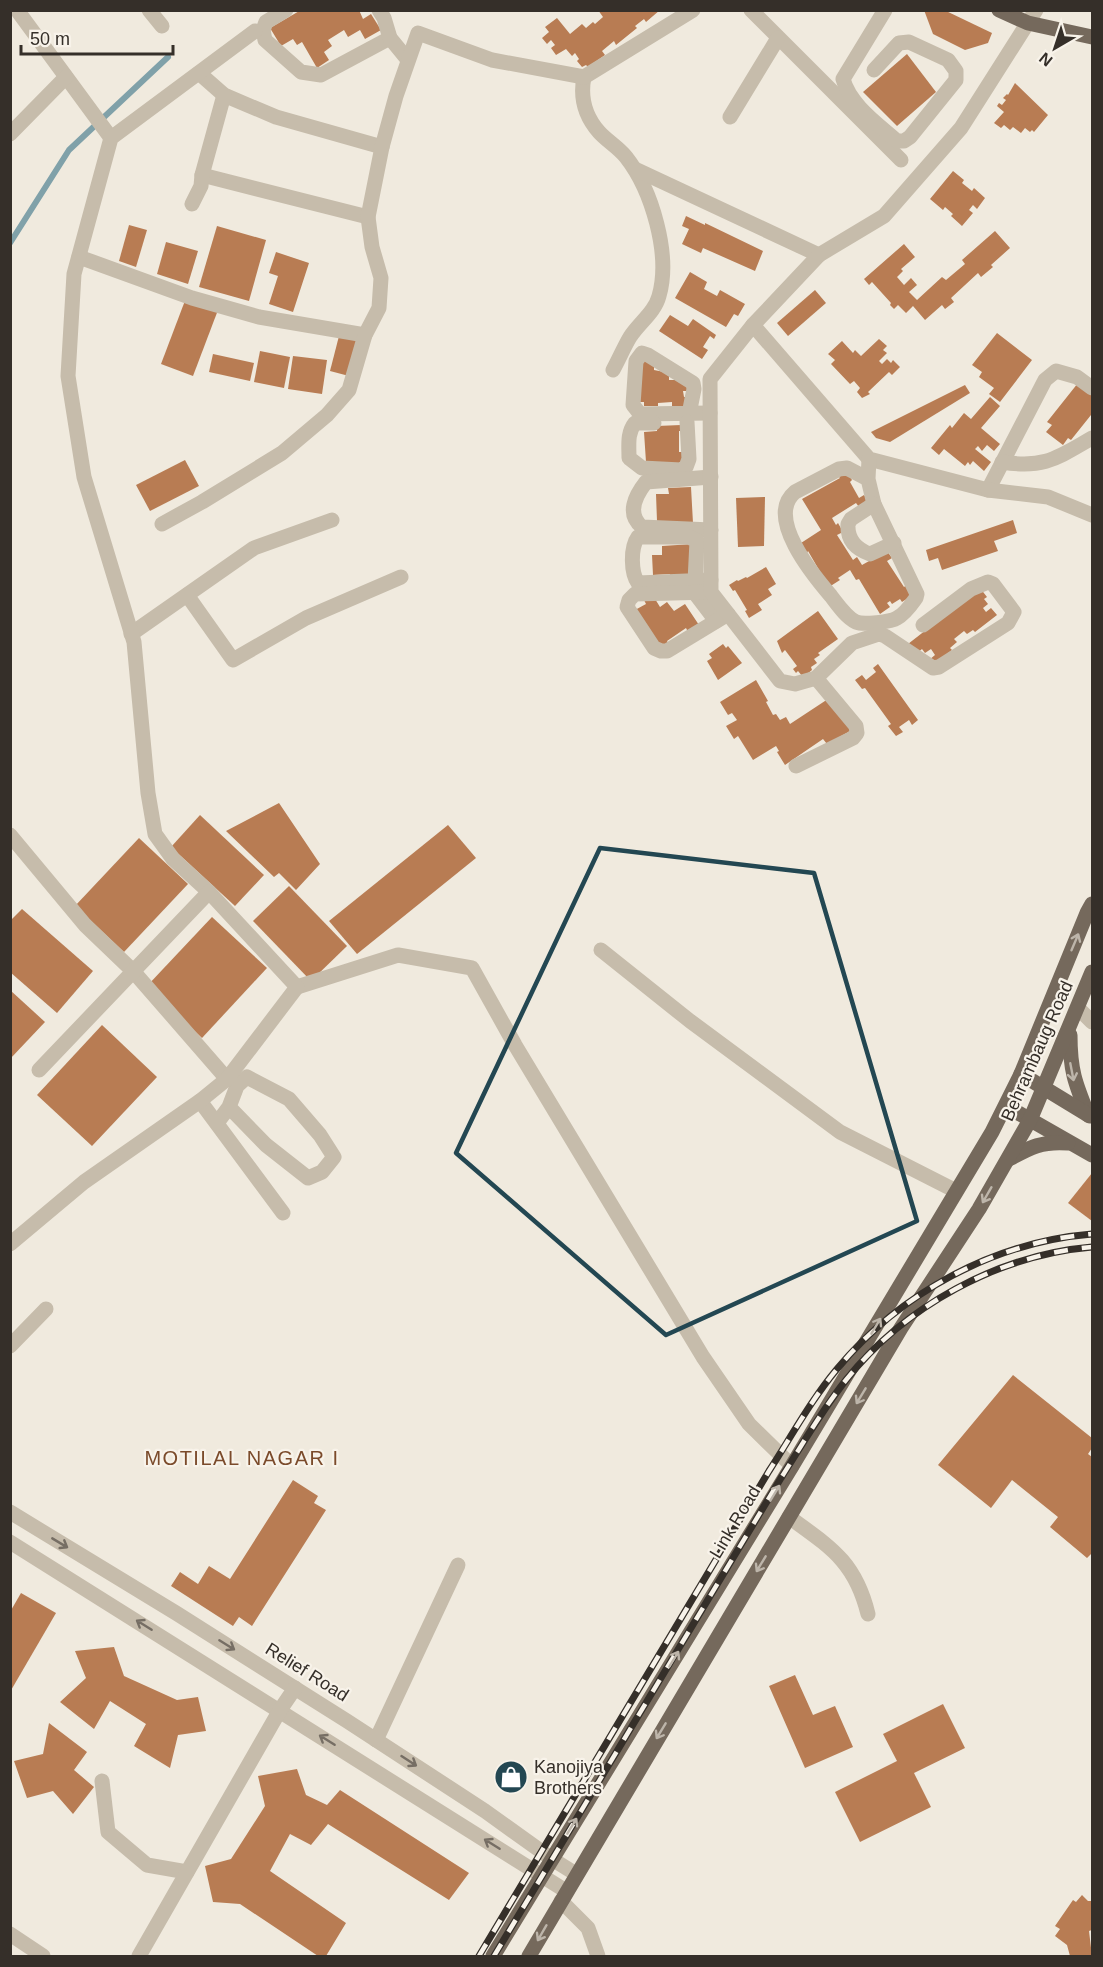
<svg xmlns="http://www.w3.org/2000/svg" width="1103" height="1967" font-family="Helvetica,sans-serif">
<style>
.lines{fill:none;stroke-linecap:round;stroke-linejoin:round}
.stream{stroke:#80a1a9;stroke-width:6}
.building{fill:#b87c53}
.minor{stroke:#c6bcab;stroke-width:15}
.major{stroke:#75695c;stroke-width:15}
.rail-casing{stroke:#352f29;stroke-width:7}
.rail{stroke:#f8f3ea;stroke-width:4.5;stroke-dasharray:14;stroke-linecap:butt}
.oneway{stroke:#bdb5aa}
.oneway2{stroke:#766e64}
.marked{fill:none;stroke:#234752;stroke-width:4.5;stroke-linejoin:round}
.labels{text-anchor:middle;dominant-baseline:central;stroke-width:4.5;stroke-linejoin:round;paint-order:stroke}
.street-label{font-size:18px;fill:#352f29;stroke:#f8f3ea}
.poi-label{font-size:18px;fill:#352f29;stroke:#f8f3ea;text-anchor:start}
.neighbourhood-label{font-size:20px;letter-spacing:1.5px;fill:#7b4b2b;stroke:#f8f3ea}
</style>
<rect width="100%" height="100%" fill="#f0eade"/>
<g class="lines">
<polyline class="stream" points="10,243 69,150 168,57"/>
</g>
<g class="building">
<polygon points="301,10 359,10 363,19 371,14 381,30 365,39 360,30 348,37 344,30 328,40 332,46 324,52 329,60 317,68 302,42 297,45 293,39 281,46 270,28"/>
<polygon points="598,10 660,10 646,22 644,19 635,26 637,28 616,45 614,41 602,51 605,55 588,67 586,65 582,67 577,61 579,59 575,53 572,56 566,49 556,55 551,48 555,45 551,40 547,44 542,38 549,32 545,27 557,18 570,34 582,24 586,28 593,22 595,24 603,17"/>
<polygon points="924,10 944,10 992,33 988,43 965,50 933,34"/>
<polygon points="907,54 936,92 897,126 863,92"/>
<polygon points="1015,83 1048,115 1034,132 1032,130 1030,132 1025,128 1021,133 1013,127 1010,130 1004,125 1001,128 994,123 1004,112 997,106 999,103 1002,105 1006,100 1003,98 1007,94 1008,95"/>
<polygon points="953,171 964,180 962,183 972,191 974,188 985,198 977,209 973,205 969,210 973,213 962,226 951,216 953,214 945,207 943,210 930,199"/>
<polygon points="686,216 705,225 705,223 763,251 755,271 703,248 701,253 682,244 689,229 682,226"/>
<polygon points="129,225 147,230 136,267 119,261"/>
<polygon points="217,226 266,240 249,301 199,287"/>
<polygon points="995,231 1010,248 991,265 993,267 981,277 978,273 951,298 954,302 945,309 942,305 925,320 913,306 906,313 898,305 894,309 890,305 891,303 872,282 869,285 864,279 904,244 915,257 901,269 903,271 897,277 904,285 911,278 917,285 909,292 917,300 942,277 946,280 965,264 962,260"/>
<polygon points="166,242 198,251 188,284 157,274"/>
<polygon points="276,252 309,263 293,312 269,304 278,276 269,273"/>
<polygon points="690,272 707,282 704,289 717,296 720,290 745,304 738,316 734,314 726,327 675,298"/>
<polygon points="815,290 826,303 788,336 777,323"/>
<polygon points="186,298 218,310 193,376 161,364"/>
<polygon points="670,315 688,326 693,319 716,335 714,339 710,336 703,347 708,350 702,359 659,331"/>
<polygon points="997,333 1032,360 1000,402 989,394 994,388 979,377 982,372 972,365"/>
<polygon points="339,336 358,341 349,376 330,371"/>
<polygon points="879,339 887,346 883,350 887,353 879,361 882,364 887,359 891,363 893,360 900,367 892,375 889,372 868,392 870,394 862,398 857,392 860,388 854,381 850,384 831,364 835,360 828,354 842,341 853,353 855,350 861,356"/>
<polygon points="260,351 290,357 284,388 254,382"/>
<polygon points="213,354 254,363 250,381 209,372"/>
<polygon points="293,356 327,360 322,394 288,389"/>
<polygon points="641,360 654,360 654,370 669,373 669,380 687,380 688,391 683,391 684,397 688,397 688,406 672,407 672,402 658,403 658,406 644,406 644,402 637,402"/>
<polygon points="1078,383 1092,394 1092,416 1091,415 1071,440 1068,438 1063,445 1046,432 1052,425 1047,422"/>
<polygon points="965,385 970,393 890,442 876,438 871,432"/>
<polygon points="990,397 1000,406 981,428 1000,444 994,451 987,445 982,451 978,446 975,449 991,462 984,471 973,461 970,465 968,462 965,466 944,449 939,455 931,448 950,425 952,428 964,413 971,419"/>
<polygon points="681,425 681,431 679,431 679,452 682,452 683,464 646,462 644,432 657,431 657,426"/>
<polygon points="185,460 199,486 150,511 136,485"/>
<polygon points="846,471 852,480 850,482 859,498 864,495 868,501 859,507 856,503 832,518 836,525 838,523 843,532 837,535 853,560 857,557 862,565 887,551 892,558 887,561 904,587 908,584 914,594 902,602 900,599 892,604 890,601 887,603 890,607 880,614 859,579 856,580 850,570 838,578 840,580 829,587 808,551 807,553 801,543 821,530 802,499 840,478 838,476"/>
<polygon points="691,487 693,523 657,521 656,494 669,494 668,488"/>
<polygon points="765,497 764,546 738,547 736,498"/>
<polygon points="1013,520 1017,533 994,541 998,551 942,570 938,558 929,561 926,550"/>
<polygon points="693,544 694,575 671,578 670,574 653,575 652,555 662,555 662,546"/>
<polygon points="766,567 776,584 768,589 772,595 758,604 762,610 749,618 745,611 747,610 735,590 733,591 729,585 737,580 738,581 746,577 747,578"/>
<polygon points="980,588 987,597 984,599 988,604 983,608 986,612 991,608 997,615 975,632 973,630 967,634 964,631 954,639 957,642 950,648 952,650 933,665 929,660 935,655 931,649 925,653 922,649 916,654 908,644"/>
<polygon points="652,594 660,607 667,602 674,611 685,604 699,625 688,632 686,628 667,641 668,643 660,648 635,610 646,604 644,600"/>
<polygon points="818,611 838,639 818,653 820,655 814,659 817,663 811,667 812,670 803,677 798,671 796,673 793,669 797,666 785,650 782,653 777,641"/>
<polygon points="723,644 726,648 728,646 742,663 718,680 707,661 712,658 709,654"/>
<polygon points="878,664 918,720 912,725 909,720 899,727 903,732 896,736 888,726 891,724 865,688 862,689 855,680 862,675 866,680 876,672 873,668"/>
<polygon points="756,680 768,701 766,702 773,715 776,714 780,720 786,717 790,724 831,697 852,730 827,744 823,739 785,765 777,752 779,751 776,746 753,760 738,736 734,739 726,726 737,720 732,713 728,715 720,702"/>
<polygon points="279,803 320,864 296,890 279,873 274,877 226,831"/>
<polygon points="200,815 264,875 235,906 171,847"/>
<polygon points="448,825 476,858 357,954 329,921"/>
<polygon points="139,838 188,884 124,952 75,906"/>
<polygon points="289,886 347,946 311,981 253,921"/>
<polygon points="22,909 93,971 57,1013 10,972 10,921"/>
<polygon points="212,917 267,968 202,1038 147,986"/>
<polygon points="10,990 45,1022 10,1059"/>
<polygon points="102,1025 157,1077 92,1146 37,1095"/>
<polygon points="1092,1173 1092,1221 1068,1203"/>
<polygon points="1013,1375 1092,1438 1092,1448 1088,1454 1092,1457 1092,1553 1087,1558 1050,1527 1058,1517 1012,1480 991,1508 938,1465"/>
<polygon points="293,1480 318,1496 314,1503 326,1510 252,1626 239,1617 233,1626 171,1586 180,1572 198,1584 209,1566 230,1579"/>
<polygon points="21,1593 56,1613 10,1692 10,1612"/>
<polygon points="114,1647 124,1676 177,1700 198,1697 206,1731 178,1735 170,1768 134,1746 146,1724 110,1701 94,1729 60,1702 86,1678 75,1651"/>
<polygon points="795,1675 813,1715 835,1706 853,1747 805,1768 769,1686"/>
<polygon points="943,1704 965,1748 914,1773 931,1807 860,1842 835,1792 897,1761 883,1734"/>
<polygon points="49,1723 87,1752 74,1770 94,1787 73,1814 53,1791 27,1798 14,1761 43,1754"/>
<polygon points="297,1769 306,1795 327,1805 340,1790 469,1873 449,1900 328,1824 311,1845 290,1834 270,1871 346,1923 326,1956 318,1956 240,1904 213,1902 205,1866 231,1859 265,1806 258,1776"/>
<polygon points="1082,1895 1088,1901 1092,1901 1092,1930 1089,1931 1092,1956 1070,1956 1067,1945 1055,1936 1060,1929 1055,1926 1073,1900 1076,1902"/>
</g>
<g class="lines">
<g class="minor">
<polyline points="17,10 111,138"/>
<polyline points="149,10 162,26"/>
<polyline points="286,10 266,22 263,30 265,40 301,72 321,75 390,38"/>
<polyline points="379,10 384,18 390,38 408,60"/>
<polyline points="751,10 901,160"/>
<path d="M874,70l25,-27 10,-1 39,18 8,11v9l-46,57 -6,4h-7c-19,-17 -47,-36 -54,-62l42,-69"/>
<polyline points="199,73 224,95 276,117 382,147"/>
<path d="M584,77c-4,20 1,39 15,55 8,9 19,15 27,25 26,33 45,98 33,139 -4,16 -20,27 -29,41 -6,10 -11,22 -17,33"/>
<polyline points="730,117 778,38"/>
<polyline points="10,134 66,77"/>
<polyline points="635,169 819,255"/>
<polyline points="202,175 368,217"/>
<polyline points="192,204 201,186 202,175 224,95"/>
<polyline points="79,257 192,298 259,317 365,335"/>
<polyline points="753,325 869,459 988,490 1045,380 1056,371 1077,377 1092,388"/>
<polyline points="689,414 694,389 693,383 648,355 642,353 636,361 633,405 640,414 710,413"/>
<path d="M654,423h-19c-8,10 -6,22 -6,35l13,10 39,2 5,-3 3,-8 -2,-37"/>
<path d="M1002,462c42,7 55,-4 90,-24"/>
<path d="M711,477l-65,5c-11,14 -20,32 -4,45l69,3"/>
<path d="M868,479l-21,-11 -8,1 -44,23c-30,25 18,83 36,104 7,9 15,21 25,26 7,3 35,0 41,-4 8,-4 14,-13 19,-20l1,-4 -43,-90 -6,-25 1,-20"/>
<polyline points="988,490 1048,497 1092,515"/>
<path d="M874,504l-23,15 -3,5c-1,16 8,25 22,30l24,-11"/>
<polyline points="162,524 202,502 282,453 327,415 349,390 365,335 379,308 381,278 372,247 368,217 382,147 396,96 418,33 492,60 584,77 693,10"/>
<path d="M695,581l2,-40 -8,-4h-51c-8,11 -7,36 0,46l73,-3"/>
<polyline points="694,592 716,621"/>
<polyline points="711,592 635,594 629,600 627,607 654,648 661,651 667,651 728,614"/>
<polyline points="187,595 233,660 306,618 401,577"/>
<polyline points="923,625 971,589 988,582 993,584 1014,612 1008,623 939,667 933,668 885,636 879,634 852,643 816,678 795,684 780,681 711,592 710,379 753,325 819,255 884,216 961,128 1036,10"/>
<polyline points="131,634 254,548 332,520"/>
<polyline points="796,766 853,738 857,733 856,726 816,678"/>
<polyline points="10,835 85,925 133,971 227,1079"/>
<polyline points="209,892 173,859 155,834 148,793 134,642 84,477 68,376 74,274 111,138 255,31"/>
<polyline points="601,950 690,1021 840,1132 956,1191"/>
<polyline points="297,987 398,955 472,968 515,1045 703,1357 749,1424 792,1466"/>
<polyline points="1078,1008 1092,1022"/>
<polyline points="200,1101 283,1213"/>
<polyline points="217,1123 229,1107 237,1086 247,1077 289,1099 320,1135 334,1157 322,1172 308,1178 266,1145 229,1107"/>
<polyline points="10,1244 84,1182 200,1101 227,1079 297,987 209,892 39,1070"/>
<polyline points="10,1346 46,1309"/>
<polyline points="10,1512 176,1613 347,1721 485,1811 552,1859 576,1874"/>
<path d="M789,1517c41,30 66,44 79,97"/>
<polyline points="10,1542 566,1891"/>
<polyline points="376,1740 458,1565"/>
<polyline points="102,1781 108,1832 147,1865 187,1872"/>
<polyline points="561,1901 588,1928 598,1956"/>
<polyline points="10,1934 43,1956"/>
<polyline points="139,1956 280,1710 295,1688"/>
</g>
<g class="major">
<polyline points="999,10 1028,23 1092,37"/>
<path d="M1070,1035c0,35 5,48 18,80"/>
<polyline points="1021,1074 1090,1116"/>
<polyline points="1006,1106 1092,1155"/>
<path d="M1009,1159c22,-12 33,-18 59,-16"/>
<polyline points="493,1956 792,1466 992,1132 1021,1074 1087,913 1092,904"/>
<polyline points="529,1956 901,1328 979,1209 1030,1120 1092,972"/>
</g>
<defs>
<g id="rail">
<path d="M479,1956l290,-485c22,-34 42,-71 68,-102 63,-76 157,-127 255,-135"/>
<path d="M494,1956l287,-478c21,-33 41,-68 65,-98 59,-74 152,-125 246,-133"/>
</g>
</defs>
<use href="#rail" class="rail-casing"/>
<use href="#rail" class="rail"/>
</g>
<defs><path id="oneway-shaft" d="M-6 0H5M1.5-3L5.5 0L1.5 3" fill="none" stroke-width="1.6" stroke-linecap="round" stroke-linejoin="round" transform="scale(1.5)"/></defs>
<g class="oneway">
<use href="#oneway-shaft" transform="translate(1075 942) rotate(-67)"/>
<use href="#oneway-shaft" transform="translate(1072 1072) rotate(79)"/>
<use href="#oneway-shaft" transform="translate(987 1195) rotate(120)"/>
<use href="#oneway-shaft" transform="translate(876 1326) rotate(-59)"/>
<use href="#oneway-shaft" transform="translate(861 1396) rotate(121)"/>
<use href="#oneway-shaft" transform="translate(775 1493) rotate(-59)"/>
<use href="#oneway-shaft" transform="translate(761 1564) rotate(121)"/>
<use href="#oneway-shaft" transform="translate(674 1659) rotate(-59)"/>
<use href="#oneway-shaft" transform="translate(661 1731) rotate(121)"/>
<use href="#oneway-shaft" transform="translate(572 1826) rotate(-59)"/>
<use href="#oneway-shaft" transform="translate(542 1933) rotate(120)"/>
</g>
<g class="oneway2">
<use href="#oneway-shaft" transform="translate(60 1543) rotate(31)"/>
<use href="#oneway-shaft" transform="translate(144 1625) rotate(-148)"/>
<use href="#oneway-shaft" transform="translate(227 1645) rotate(32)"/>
<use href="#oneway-shaft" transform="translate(327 1740) rotate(-148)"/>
<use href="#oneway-shaft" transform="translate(409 1761) rotate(33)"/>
<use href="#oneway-shaft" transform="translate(492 1844) rotate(-148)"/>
</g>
<path class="marked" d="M600,848l214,25 103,348 -251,114 -210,-182z"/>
<defs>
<symbol id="shop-disc" viewBox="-11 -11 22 22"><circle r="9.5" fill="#234752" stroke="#f8f3ea"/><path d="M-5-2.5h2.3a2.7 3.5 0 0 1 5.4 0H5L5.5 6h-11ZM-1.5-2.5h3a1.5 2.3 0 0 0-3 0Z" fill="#fff"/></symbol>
</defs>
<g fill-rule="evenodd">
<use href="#shop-disc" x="492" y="1758" width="38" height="38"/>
</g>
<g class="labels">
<g class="street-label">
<text transform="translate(1037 1051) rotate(-66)">Behrambaug Road</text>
<text transform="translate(735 1522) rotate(-59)">Link Road</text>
<text transform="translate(307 1672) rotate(32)">Relief Road</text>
</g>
<g class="poi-label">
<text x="534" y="1767">Kanojiya<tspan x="534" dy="21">Brothers</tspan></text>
</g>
<g class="neighbourhood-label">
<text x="242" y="1458">MOTILAL NAGAR I</text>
</g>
</g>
<rect width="1103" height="1967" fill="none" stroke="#352f29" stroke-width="24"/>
<g transform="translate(1055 48) rotate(219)" stroke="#f8f3ea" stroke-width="4.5" paint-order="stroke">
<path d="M0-4.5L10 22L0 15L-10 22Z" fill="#352f29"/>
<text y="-9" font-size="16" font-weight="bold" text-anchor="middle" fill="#352f29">N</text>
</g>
<path d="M21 45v9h152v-9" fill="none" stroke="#352f29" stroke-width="3"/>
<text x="30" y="45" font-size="18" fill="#352f29" stroke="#f8f3ea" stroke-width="4.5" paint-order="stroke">50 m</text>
</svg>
